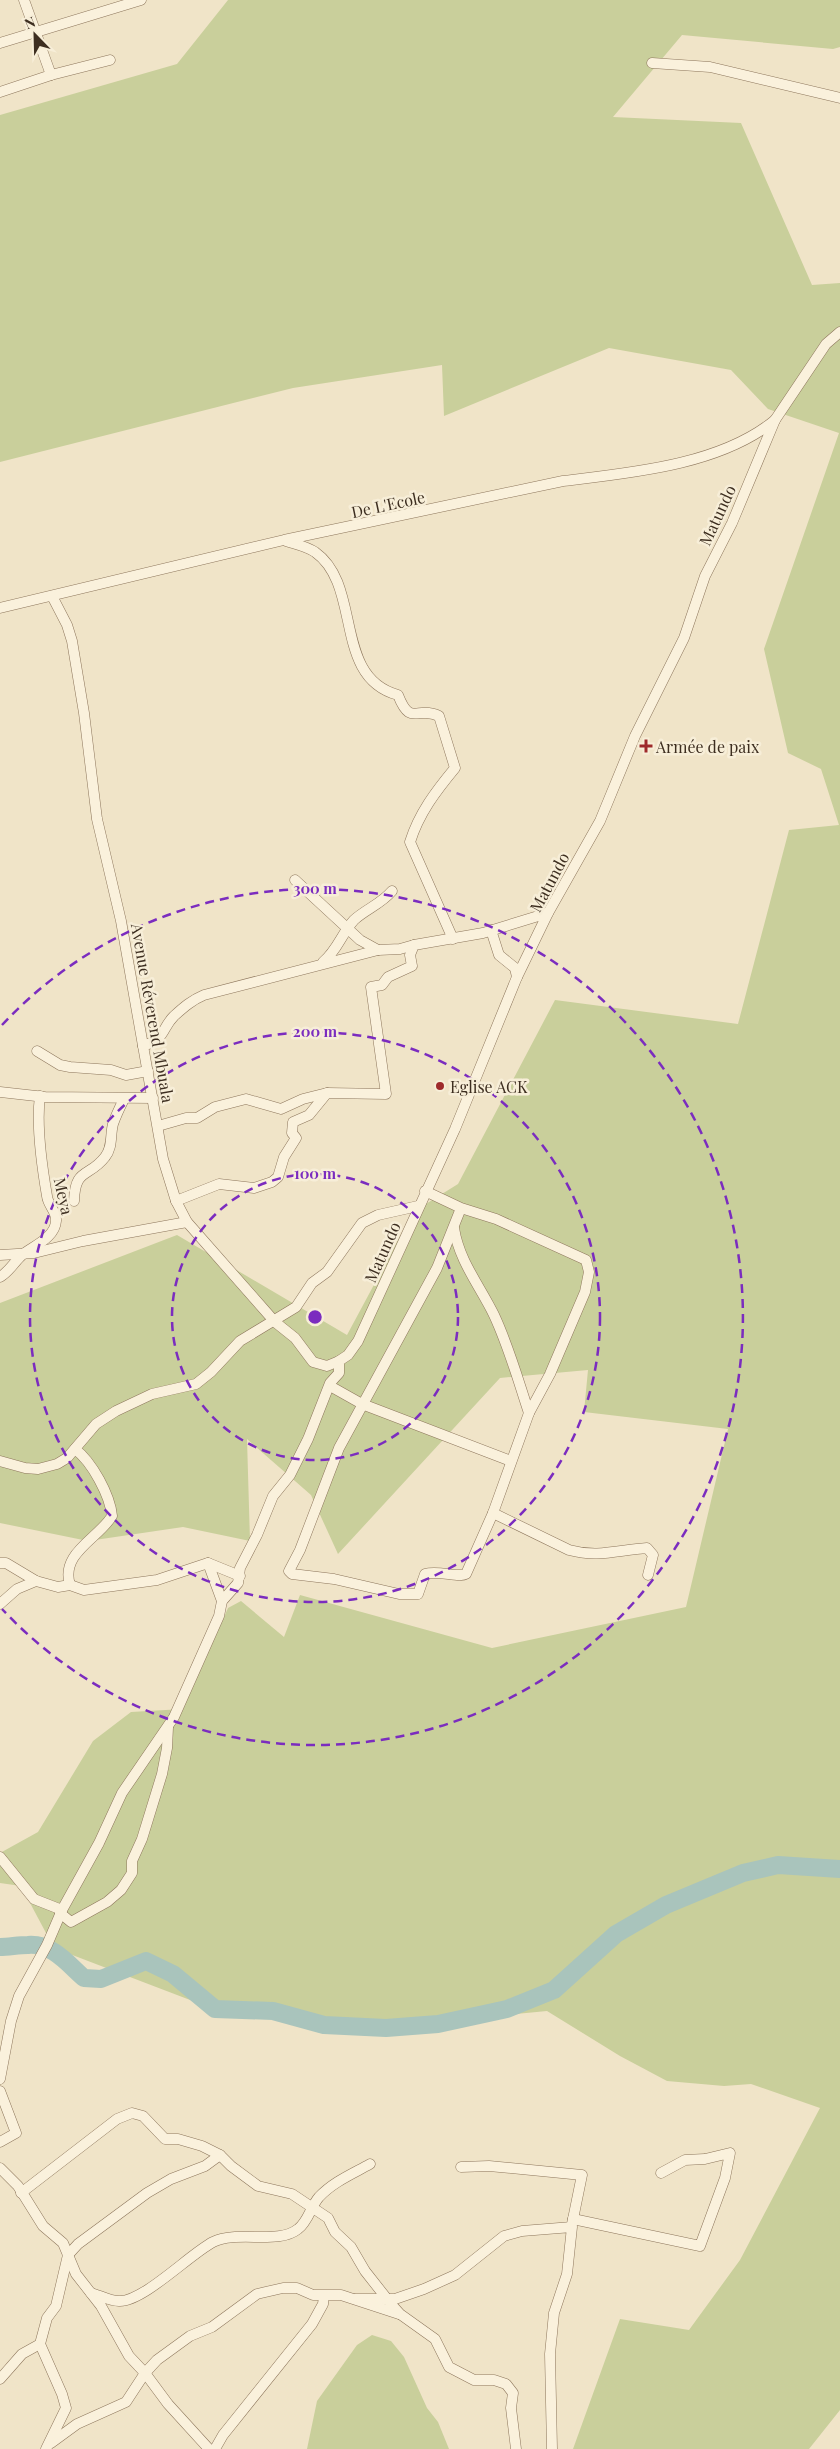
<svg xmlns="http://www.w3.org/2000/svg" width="840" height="2449" font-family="'Playfair Display',serif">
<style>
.green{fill:#c9cf9b}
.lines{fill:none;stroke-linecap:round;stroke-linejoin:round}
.river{stroke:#a9c4bc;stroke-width:18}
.minor-casing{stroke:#8d765c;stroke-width:11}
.minor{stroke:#faf1dc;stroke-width:10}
.ring{fill:none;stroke:#7b2cbf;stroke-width:2.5;stroke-dasharray:9 6}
.poi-dot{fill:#9e2a2b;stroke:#f7eed8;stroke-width:2}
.labels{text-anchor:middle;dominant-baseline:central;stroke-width:5;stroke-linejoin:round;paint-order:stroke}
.street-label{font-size:16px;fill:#3d2e20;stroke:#f7eed8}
.poi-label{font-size:16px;fill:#3d2e20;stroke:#f7eed8;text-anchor:start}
.centre{fill:#7b2cbf;stroke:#f7eed8;stroke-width:2.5}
.ring-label{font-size:15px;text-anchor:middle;font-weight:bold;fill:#7b2cbf;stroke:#f7eed8;stroke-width:5;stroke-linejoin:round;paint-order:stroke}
</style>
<rect width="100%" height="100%" fill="#f0e4c8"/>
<g class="green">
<polygon points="228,0 840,0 840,47 833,49 682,35 613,117 741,123 812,285 840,283 840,2410 809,2449 573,2449 620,2319 689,2330 740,2260 820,2108 751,2084 724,2086 667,2081 620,2056 547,2011 403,2025 232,2016 54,1948 21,1886 0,1883 0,1853 38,1832 93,1741 131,1712 183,1709 228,1608 241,1601 284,1637 300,1595 492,1648 686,1607 728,1429 584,1412 588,1370 500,1378 338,1554 311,1495 247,1439 250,1541 183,1527 88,1541 0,1523 0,1303 177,1235 347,1335 413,1212 458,1184 555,1000 738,1024 789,830 839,825 821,769 788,753 764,649 839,433 768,409 731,370 609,348 444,416 442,365 293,388 0,462 0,115 177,64"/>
<polygon points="372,2335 391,2341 404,2357 427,2408 438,2422 449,2449 307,2449 317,2401 357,2345"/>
</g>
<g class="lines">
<path class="river" d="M0,1947c9,0 18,-2 28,-2 24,-2 40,19 56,33l17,1 45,-18 27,13 42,35 58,2 51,14 62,3 52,-4 69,-15 47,-19 62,-56 50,-29 77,-32 35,-8 62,4"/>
<defs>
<g id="minor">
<polyline points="24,0 51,75"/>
<polyline points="0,43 141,0"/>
<polyline points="652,63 710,67 840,98"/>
<polyline points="0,92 51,75 110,60"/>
<path d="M286,541c9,3 20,5 29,11 48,34 17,125 83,143 13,33 19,10 41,21l16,52c-19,23 -36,45 -45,74l43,97"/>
<polyline points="52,596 67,625 72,641 84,713 97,819 121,921 163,1159 176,1201 187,1222 275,1322 295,1338 313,1362 327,1366 339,1361"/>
<path d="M0,608l284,-68 279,-59c67,-8 158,-16 212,-61"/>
<polyline points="295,880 360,940 378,950"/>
<polyline points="491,930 499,955 515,968 517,977"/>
<path d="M323,962c14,-11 19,-29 31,-42 12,-11 27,-16 38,-29"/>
<path d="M143,1046c24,-8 18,-17 31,-30 10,-9 18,-16 30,-21l174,-45 22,-1 14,-4"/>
<polyline points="37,1051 60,1065 70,1067 111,1070 126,1075 148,1071"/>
<polyline points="0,1092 45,1097 153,1098"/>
<polyline points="158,1126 186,1118 197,1118 215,1107 246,1099 281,1109 303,1099 327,1093"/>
<path d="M425,1191l36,17 -24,60 -98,180 -39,102 -11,21 3,3 42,5 65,15h19l7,-20c13,-4 34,4 41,0l27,-61 36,-100 21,-39 35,-82 4,-20 -3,-12 -90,-41 -35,-11"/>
<path d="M74,1201c1,-34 15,-23 31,-44 8,-10 5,-22 8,-33 3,-9 7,-17 11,-25"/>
<polyline points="176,1201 219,1184 254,1188 272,1182 278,1177 284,1157 296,1138 292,1133 293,1122 309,1115 327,1093 386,1094 371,987 382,985 388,977 412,966 410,955 414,945 483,933 548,913"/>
<path d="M454,1228c5,33 26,58 40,87 15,32 24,65 35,98"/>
<polyline points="0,1255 34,1253 83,1241 187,1222"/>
<path d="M0,1277c10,-6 14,-15 22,-22 11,-9 33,-17 34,-34 1,-10 -8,-15 -9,-25 -5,-29 -11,-71 -7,-100"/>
<polyline points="330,1386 362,1404 511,1461"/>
<polyline points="0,1461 25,1468 38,1469 57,1464 67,1458 96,1424 116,1411 152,1394 196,1384 211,1372 240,1341 296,1307 312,1283 327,1272 362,1223 378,1215 418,1206"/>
<path d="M493,1513l76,37c29,8 49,0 78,-2l6,7 -5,20"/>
<polyline points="0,1563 6,1563 36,1581 58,1587 70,1585 84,1590 157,1580 208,1563 222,1601"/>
<polyline points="208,1563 240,1576"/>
<path d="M70,1585c-10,-32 28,-46 42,-69 -2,-21 -20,-54 -37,-67"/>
<polyline points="0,1604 17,1589 36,1581"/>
<polyline points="0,1857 34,1899 62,1910"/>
<polyline points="60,1913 71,1922 107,1902 121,1890 132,1873 132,1861 142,1839 162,1774 167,1748 168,1727"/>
<polyline points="0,2079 11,2021 19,1996 47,1945 62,1910 99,1843 122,1793 174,1717 219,1616 222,1601 238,1583 240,1568 257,1535 273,1496 290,1475 308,1439 330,1383 339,1373 339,1361 348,1355 358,1341 455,1129 517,977 548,913 600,821 635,736 684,638 705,576 732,523 775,420 826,344 840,332"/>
<polyline points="0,2091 16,2133 0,2142"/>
<polyline points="461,2167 489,2166 582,2175 572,2224"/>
<polyline points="0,2168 18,2186 43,2226 63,2243 76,2274 101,2306 129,2356 145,2373 168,2404 209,2449"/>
<polyline points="21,2193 117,2119 132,2113 143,2116 165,2139 178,2139 202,2146 220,2155 231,2166 258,2186 292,2194 328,2218 335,2232 351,2247 365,2271 391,2304 400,2314 435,2339 449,2367 474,2380 494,2380 506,2384 513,2393 511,2408 516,2449"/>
<polyline points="573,2219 700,2246 725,2178 730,2153 705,2159 685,2160 661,2173"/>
<path d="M91,2293c8,2 21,9 29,8 24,0 70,-47 93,-59 25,-12 65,3 85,-13 10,-7 13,-23 21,-32 14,-15 33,-23 51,-33"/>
<polyline points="355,2299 395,2299 424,2289 455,2275 504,2236 522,2231 572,2227 567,2274 554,2313 550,2354 552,2449"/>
<polyline points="0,2379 22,2354 40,2344"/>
<polyline points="51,2443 77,2424 126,2402 145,2373 157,2360 190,2336 212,2327 257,2294 283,2288 297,2288 313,2295 341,2295 399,2314"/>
<polyline points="46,2449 66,2408 62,2394 40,2344 47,2318 56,2306 68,2255 78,2244 147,2193 171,2179 205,2166 220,2155"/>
<polyline points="215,2449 223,2435 312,2324 323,2304 324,2296"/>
</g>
</defs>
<use href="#minor" class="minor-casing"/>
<use href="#minor" class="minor"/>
</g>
<g class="ring">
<circle cx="315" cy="1317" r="143"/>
<circle cx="315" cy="1317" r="285"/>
<path d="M2 1025A428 428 0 1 1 2 1609"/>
</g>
<g class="poi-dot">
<path d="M643.5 738.5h5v5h5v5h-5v5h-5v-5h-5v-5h5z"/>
<circle cx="440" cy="1086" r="5"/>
</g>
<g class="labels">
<g class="street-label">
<text transform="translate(388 504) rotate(-12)">De L'Ecole</text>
<text transform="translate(717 515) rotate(-65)">Matundo</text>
<text transform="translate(549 882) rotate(-62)">Matundo</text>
<text transform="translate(153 1013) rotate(80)">Avenue Réverend Mbuala</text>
<text transform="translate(64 1196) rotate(77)">Meya</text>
<text transform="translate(382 1252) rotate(-66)">Matundo</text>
</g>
<g class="poi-label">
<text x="656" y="746">Armée de paix</text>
<text x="450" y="1086">Eglise ACK</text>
</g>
</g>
<circle cx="315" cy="1317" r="8" class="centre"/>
<g class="ring-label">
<text x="315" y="894">300 m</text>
<text x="315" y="1037">200 m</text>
<text x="315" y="1179">100 m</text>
</g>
<g transform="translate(35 35) rotate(337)" stroke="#f7eed8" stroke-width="4" paint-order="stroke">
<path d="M0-4L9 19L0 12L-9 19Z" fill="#3d2e20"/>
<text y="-8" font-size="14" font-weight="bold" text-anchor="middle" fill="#3d2e20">N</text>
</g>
</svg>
